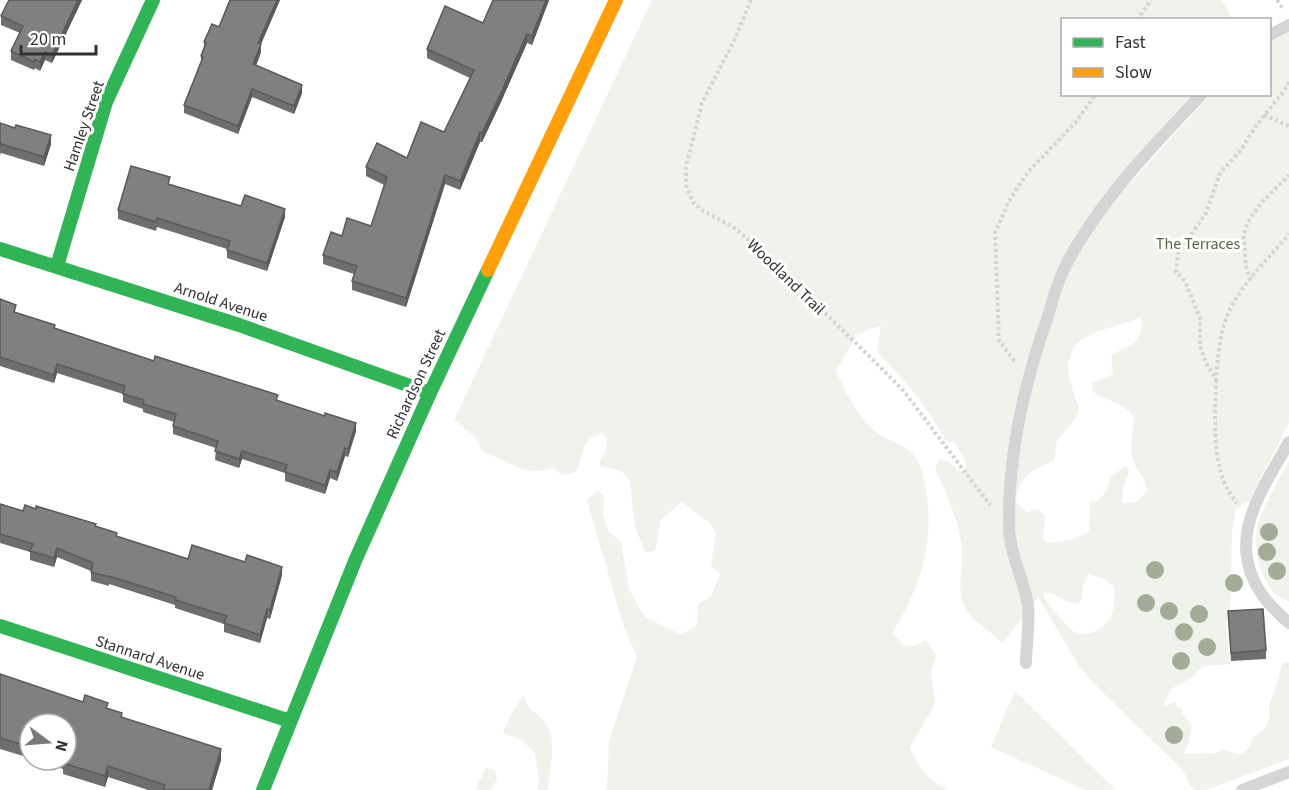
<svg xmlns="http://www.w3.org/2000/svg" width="1289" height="790" font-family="'Source Sans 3',sans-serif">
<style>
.green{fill:#f0f3ec;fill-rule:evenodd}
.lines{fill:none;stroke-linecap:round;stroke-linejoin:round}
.path{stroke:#d4d4d4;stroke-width:4;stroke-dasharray:3 3;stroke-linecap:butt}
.lane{stroke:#d5d5d5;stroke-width:12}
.fast{stroke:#30b455;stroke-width:14}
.slow{stroke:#ff9f0a;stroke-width:14}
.tree{fill:#a2ac97}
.wall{fill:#6e6e6e}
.shaded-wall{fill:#5a5a5a}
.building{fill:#808080;stroke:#5a5a5a;stroke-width:1.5}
.labels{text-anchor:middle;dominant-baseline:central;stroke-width:6;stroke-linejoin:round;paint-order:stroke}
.street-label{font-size:16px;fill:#313131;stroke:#fff}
.park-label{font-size:16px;fill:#556842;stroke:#fff}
</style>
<rect width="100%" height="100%" fill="#fff"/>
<g class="green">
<path d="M652,0h570l10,18 3,1 -173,1v74l131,1 -28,29 -60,71 -45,68 -18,49 7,13 21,-56 29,-49 14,-18 97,-107 60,-1v-52l19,-9v390l-40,78 -13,8 -4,22 -2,86 -4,1 4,46 -27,2 -12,12 -20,11 -7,13 1,4 10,-4 2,5 5,1 1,7 9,10 -3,17 -5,12 32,-1 9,-3 11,4h6l7,-6 4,-10 12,-9 4,-11v-13l10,-27 3,-15 7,-1v97l-83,31h-11l-6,-6 -6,-14 -83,-80 -21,-24 -41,-69 -35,46c-10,-9 -31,-23 -37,-34 -11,-19 -2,-42 -4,-63 -4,-28 -16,-53 -27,-78l4,-9 9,2 13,11 5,-3v-7l-11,-19 -9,-2c-20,-36 -40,-60 -69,-89l4,-27 -23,9 -22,36c7,20 25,51 43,64 10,7 23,10 32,18 9,9 12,21 14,33 11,54 -4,103 -33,148l12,12 10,1 12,-6 10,15 -5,17 4,32 -25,43c9,23 17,31 38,43h-341l2,-49 28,-84 -15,-36 -35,-121 10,-9 7,5 -1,18 5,17 13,11 8,47 9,17 9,12 35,17 15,-10 1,-21 13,-7 9,-23 -9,-8 5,-33 -6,-10 -28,-21 -21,17 -6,32 -10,1 -10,-25 -5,-45 -8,-11 -22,-5 1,-8 5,-7 1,-12 -5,-6c-23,8 -17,20 -26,39l-14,3 -9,-7 -13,3 -16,-1 -41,-19 -9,-15 -20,-16zM1142,317c-1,31 -8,24 -30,38 -2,6 1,12 1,19l-21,9 1,9c15,10 30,10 41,25 -1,15 -5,28 -1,43 4,12 13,18 14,31 -8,10 -12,14 -25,11l1,-14 6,-16 -3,-7 -15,12 -4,13 -9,11 -8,1 -1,30 -18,8 -23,3 -5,-3 2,-24 -6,-6 -5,-1 -7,4 -11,-11c1,-23 17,-34 38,-41l3,-20 20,-24 2,-8 -10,-31 -1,-15 5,-14 4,-7 19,-10zM1089,574l16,5 9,8c2,20 -2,39 -23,46 -6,2 -13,1 -18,-2 -11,-9 -20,-22 -29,-33l-1,-5c14,-2 21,12 35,10l4,-5 1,-12z"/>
<path d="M1289,461v141c-4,-3 -9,-5 -12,-7 -19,-15 -25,-54 -18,-75 7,-20 20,-40 30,-59z"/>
<polygon points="1015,691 1116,790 1085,790 991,747"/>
<path d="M524,695c5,20 13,15 22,29 12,19 3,45 2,66h-11l2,-9 -4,-28 -14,-13 -18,-7 8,-19z"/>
<polygon points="486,768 495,770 497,780 490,790 475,790"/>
</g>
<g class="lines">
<g class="path">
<polyline points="751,0 734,41 702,103 686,167 686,185 693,202 702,210 733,227 753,243 863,350 903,390 990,505"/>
<polyline points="1277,0 1283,9"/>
<polyline points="1137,20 1151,0"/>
<path d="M1289,82l-5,9 -28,35 -16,25 -20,22 -14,40 -28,41 -2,18 9,9 15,37v28l6,17 10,17c2,-21 3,-44 11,-64 13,-31 41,-57 62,-82"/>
<polyline points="1264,115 1289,126"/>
<path d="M1251,280c-6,-13 -5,-14 -6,-27 0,-6 -2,-12 -1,-18 4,-24 29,-43 45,-60"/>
<polyline points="1014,361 999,340 995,233 1009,201 1028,172 1075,123 1096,94"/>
<path d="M1216,380c0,40 -7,91 21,123"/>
</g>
<g class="lane">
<polyline points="1270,35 1289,25"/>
<path d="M1289,442c-29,52 -67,101 -23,158 7,8 15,16 23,23"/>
<path d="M1026,663c0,-18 5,-46 1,-63 -5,-24 -18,-50 -18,-75 -1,-72 15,-141 39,-209 5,-17 10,-36 18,-51 33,-64 87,-119 136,-171"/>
<polyline points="1242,790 1289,772"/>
</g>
<g class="fast">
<polyline points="0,249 239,325 430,393"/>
<polyline points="57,266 106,102 153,0"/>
<polyline points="0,626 290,721"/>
<polyline points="263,790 355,561 430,393 488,270"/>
</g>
<polyline class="slow" points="488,270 616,0"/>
</g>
<g class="tree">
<circle cx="1269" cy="532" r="9"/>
<circle cx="1267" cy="552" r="9"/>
<circle cx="1155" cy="570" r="9"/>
<circle cx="1277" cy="571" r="9"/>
<circle cx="1234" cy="583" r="9"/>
<circle cx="1146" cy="603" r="9"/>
<circle cx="1169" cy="611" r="9"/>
<circle cx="1199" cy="614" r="9"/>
<circle cx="1184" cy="632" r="9"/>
<circle cx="1207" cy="647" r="9"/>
<circle cx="1181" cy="661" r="9"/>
<circle cx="1174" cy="735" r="9"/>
</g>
<g class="wall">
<polygon points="82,0 52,63 45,60 40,71 35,68 34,70 11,60 11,51 20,33 1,25 1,16"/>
<polygon points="230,0 280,0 261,44 261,52 256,66 302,93 294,114 252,97 238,134 184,113 184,105 201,63 201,56 204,47 204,42 219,27"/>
<polygon points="493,0 549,0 532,45 527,43 500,104 482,142 480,142 460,190 445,184 406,307 352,290 352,281 354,274 323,264 323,255 342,236 371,226 384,185 366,176 366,167 407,158 444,132 470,78 427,58 427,49 483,23"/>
<polygon points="0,123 51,144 44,166 1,153 0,155"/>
<polygon points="170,184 241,206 285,217 267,271 227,258 227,249 157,227 156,231 118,219 118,210"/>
<polygon points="0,299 16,313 55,329 278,401 356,431 348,457 345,456 337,481 330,478 325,494 285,481 285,473 242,459 239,468 215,460 216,448 173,434 173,426 174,422 143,412 143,409 123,402 123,394 57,373 54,383 0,366"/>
<polygon points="0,504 23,511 96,527 117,536 188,559 282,575 270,619 267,618 260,643 224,632 224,624 175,608 175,605 109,584 109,586 91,581 91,571 57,557 54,567 30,560 30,552 0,543"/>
<polygon points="1228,611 1266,650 1266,659 1231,661"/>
<polygon points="0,674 83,702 108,708 122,717 221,760 212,790 148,790 108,777 105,787 63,774 63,769 35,760 66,760 30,724 30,758 0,749"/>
</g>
<g class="shaded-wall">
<polygon points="78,0 82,0 52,63 52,55"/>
<polygon points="277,0 280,0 261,44 261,52 253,73 253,64 258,43"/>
<polygon points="546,0 549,0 532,45 532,36"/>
<polygon points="527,34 527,43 500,104 482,142 482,133"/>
<polygon points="45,52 45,60 40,71 40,62"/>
<polygon points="302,85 302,93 294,114 294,106"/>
<polygon points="252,89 252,97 238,134 238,126"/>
<polygon points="480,132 480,142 460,190 460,181"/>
<polygon points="51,135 51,144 44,166 44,157"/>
<polygon points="445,175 445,184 406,307 406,298"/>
<polygon points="285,209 285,217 267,271 267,263"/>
<polygon points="57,364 57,373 54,383 54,375"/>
<polygon points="356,423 356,431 348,457 348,449"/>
<polygon points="345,448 345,456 337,481 337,472"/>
<polygon points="242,451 242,459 239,468 239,459"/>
<polygon points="330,470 330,478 325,494 325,485"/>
<polygon points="57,548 57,557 54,567 54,558"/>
<polygon points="282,567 282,575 270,619 270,610"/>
<polygon points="267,609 267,618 260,643 260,635"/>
<polygon points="221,749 221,760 212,790 209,790"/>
<polygon points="108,766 108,777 105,787 105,776"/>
</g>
<g class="building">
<polygon points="9,0 78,0 52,55 45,52 40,62 35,59 34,62 11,51 23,26 1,16"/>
<polygon points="230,0 277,0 258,43 261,44 253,64 302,85 294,106 252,89 238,126 184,105 203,57 201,56 206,43 204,42 212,24 219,27"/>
<polygon points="493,0 546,0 532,36 527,34 500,95 482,133 480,132 460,181 445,175 406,298 352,281 357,266 323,255 331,232 342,236 347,218 371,226 387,177 366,167 377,143 407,158 421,122 444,132 474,70 427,49 445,6 483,23"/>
<polygon points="0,123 15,128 16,125 51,135 44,157 1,144 0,146"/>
<polygon points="131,166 170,177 168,184 241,206 245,195 285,209 267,263 227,250 230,241 157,218 156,222 118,210"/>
<polygon points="0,299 16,305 14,312 55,325 54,328 154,361 155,356 180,364 278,395 276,400 325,416 325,413 356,423 348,449 345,448 337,472 330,470 325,485 285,472 287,465 242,451 239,459 215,451 218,441 173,426 176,414 143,404 144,400 123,394 125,386 57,364 54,375 0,357"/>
<polygon points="0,504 23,511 25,505 36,509 36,506 96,524 95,526 117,533 116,536 188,559 192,545 245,562 247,555 282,567 270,610 267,609 260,635 224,623 227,616 175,600 176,597 109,576 109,577 91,572 93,563 57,548 54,558 30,551 33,544 0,534"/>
<polygon points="1263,609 1266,650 1231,653 1228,611"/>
<polygon points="0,674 83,702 85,695 108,703 106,708 122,713 121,717 221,749 209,790 163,790 165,785 108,766 105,776 63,763 64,760 66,760 66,724 30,724 30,747 0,738"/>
</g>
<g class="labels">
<g class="street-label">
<text transform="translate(84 126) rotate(-71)">Hamley Street</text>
<text transform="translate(786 277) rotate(44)">Woodland Trail</text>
<text transform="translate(221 302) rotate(18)">Arnold Avenue</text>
<text transform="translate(416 384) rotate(-65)">Richardson Street</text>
<text transform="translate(150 658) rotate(18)">Stannard Avenue</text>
</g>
<g class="park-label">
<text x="1198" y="244">The Terraces</text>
</g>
</g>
<rect x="1061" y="18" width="210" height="78" fill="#ffffff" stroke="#adadad" stroke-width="1.5"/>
<rect x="1073" y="38" width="30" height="9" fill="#30b455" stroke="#adadad" stroke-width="1.5"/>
<text x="1115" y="48" font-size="18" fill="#313131">Fast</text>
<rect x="1073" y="68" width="30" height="9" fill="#ff9f0a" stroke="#adadad" stroke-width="1.5"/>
<text x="1115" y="78" font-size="18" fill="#313131">Slow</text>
<g transform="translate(48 742) rotate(106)"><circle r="28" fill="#ffffff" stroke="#adadad" stroke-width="1.5"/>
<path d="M0-4.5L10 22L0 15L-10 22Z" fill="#797979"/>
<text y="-9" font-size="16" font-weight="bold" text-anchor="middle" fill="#313131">N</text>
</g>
<path d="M21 45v9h75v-9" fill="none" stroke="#313131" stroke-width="3"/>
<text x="30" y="45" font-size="18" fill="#313131" stroke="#ffffff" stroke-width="4.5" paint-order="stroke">20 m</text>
</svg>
